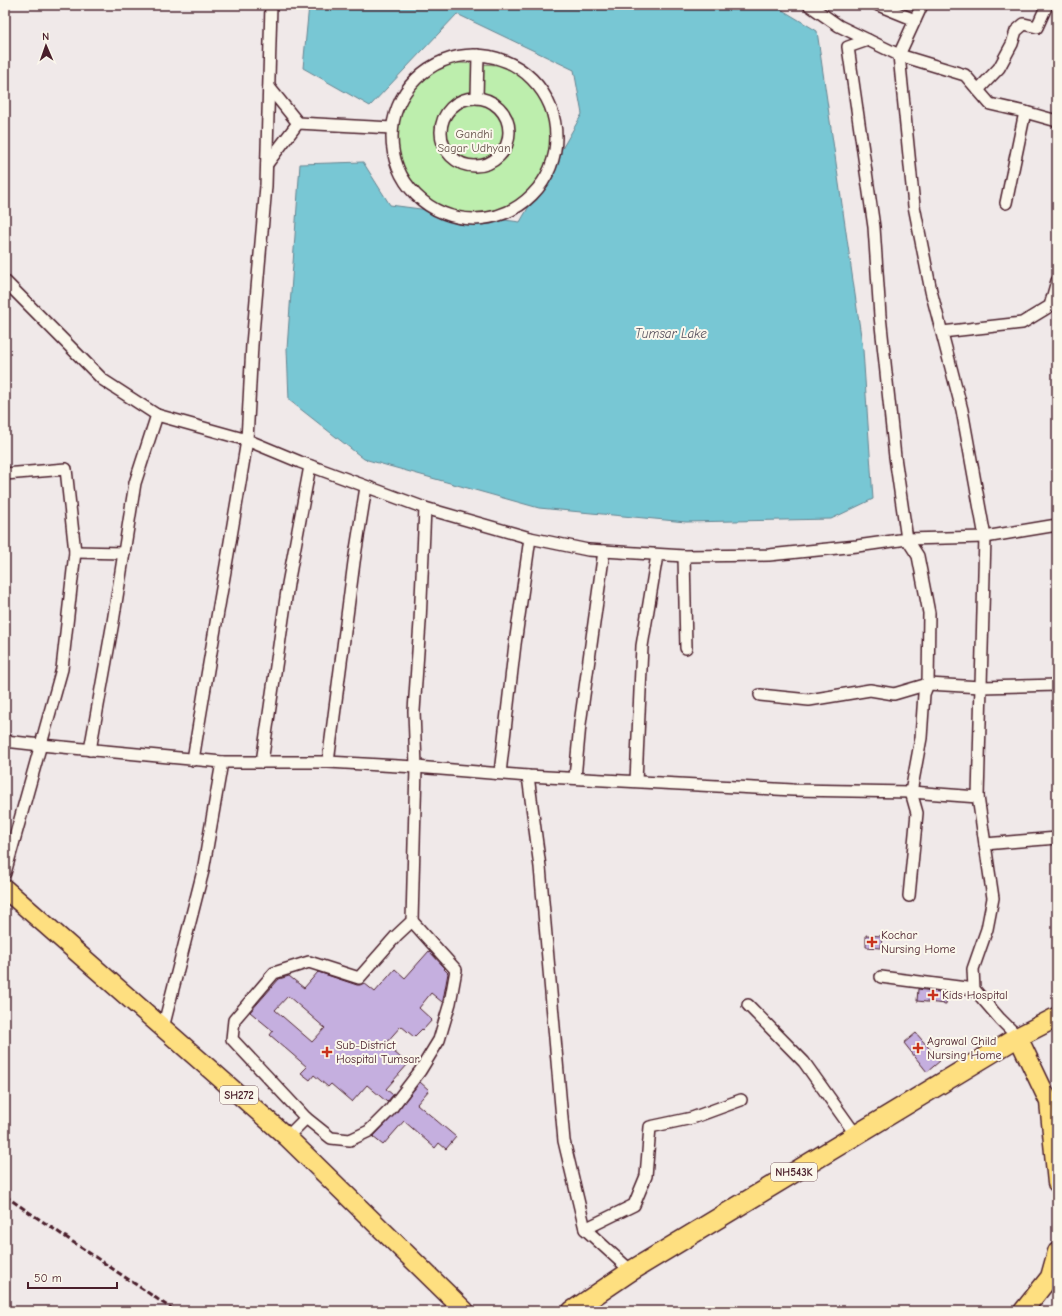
<svg xmlns="http://www.w3.org/2000/svg" width="1062" height="1316" font-family="'Comic Neue',sans-serif">
<style>
.green{fill:#bdeead;stroke:#84866c}
.water{fill:#78c7d4;stroke:#668490}
.building{fill:#c5afdf;stroke:#4a1f2b;fill-rule:evenodd}
.lines{fill:none;stroke-linecap:round;stroke-linejoin:round}
.minor-casing{stroke:#4a1f2b;stroke-width:14}
.primary-casing{stroke:#4a1f2b;stroke-width:21}
.trunk-casing{stroke:#4a1f2b;stroke-width:22}
.minor{stroke:#fbf7ec;stroke-width:11}
.primary{stroke:#fedf80;stroke-width:18}
.trunk{stroke:#fedf80;stroke-width:19}
.rail{stroke:#4a1f2b;stroke-width:3;stroke-dasharray:6 3;stroke-linecap:butt}
.poi-dot{fill:#c8321e;stroke:#fbf7ec;stroke-width:1.5}
.labels{text-anchor:middle;dominant-baseline:central;stroke-width:4;stroke-linejoin:round;paint-order:stroke}
.shield{fill:#fbf7ec;stroke:#7f6065;stroke-width:1}
.shield-label{font-size:11px;font-weight:bold;fill:#4a1f2b}
.park-label{font-size:12px;fill:#67534c;stroke:#fbf7ec}
.poi-label{font-size:12px;fill:#4a1f2b;stroke:#fbf7ec;text-anchor:start}
.water-label{font-size:13px;font-style:italic;fill:#58515e;stroke:#fbf7ec}
</style>
<rect width="100%" height="100%" fill="#f0e9e9"/>
<filter id="ink" filterUnits="userSpaceOnUse"><feTurbulence type="fractalNoise" baseFrequency=".025" numOctaves="2"/><feDisplacementMap in="SourceGraphic" scale="8" xChannelSelector="R" yChannelSelector="G"/><feConvolveMatrix kernelMatrix="1 2 1 2 8 2 1 2 1" color-interpolation-filters="sRGB"/></filter>
<g filter="url(#ink)">
<polygon class="green" points="438,62 518,66 539,84 558,136 553,162 541,186 522,204 497,216 471,219 444,213 421,200 404,179 392,128 399,101"/>
<polygon class="water" points="309,5 774,5 817,31 863,350 873,499 831,519 686,522 539,508 364,459 289,400 287,349 300,164 363,162 390,205 520,222 582,114 574,70 457,14 370,106 303,68"/>
<g class="building">
<polygon points="866,935 882,936 881,948 866,947"/>
<path d="M429,951l16,17 -1,1 4,4 -5,27 -1,2 -11,-9 -12,15 13,12 -9,10 -1,-1 -8,8 -13,-11 -16,18 23,20 -22,25 7,6 -6,7 -20,-17 -15,17 -21,-18 -3,3 -14,-12 -4,5 -9,-7 6,-6 -37,-32 3,-4 -23,-19 29,-33 10,-3 15,12 14,-16 39,13h3l4,-2 11,9 20,-23 10,9zM288,996l37,32 -13,14 -37,-32z"/>
<polygon points="918,989 947,993 946,1004 917,1001"/>
<polygon points="916,1033 940,1061 927,1072 904,1043"/>
<polygon points="420,1082 429,1090 417,1104 456,1137 446,1149 439,1143 435,1148 404,1121 383,1145 373,1137 395,1114"/>
</g>
<g class="lines">
<defs>
<g id="minor">
<polyline points="271,5 266,186 252,345 247,440 300,462 425,508 530,538 588,550 684,556 769,555 857,546 907,539 895,457 880,316 874,227 848,47 868,40"/>
<polyline points="809,5 839,26 899,55 965,75 990,104 1025,112 1057,121"/>
<polyline points="878,5 915,20"/>
<circle cx="474" cy="137" r="82"/>
<polyline points="269,87 298,123"/>
<polyline points="978,90 999,68 1012,44 1016,31 1024,24 1037,27 1047,5"/>
<polyline points="477,97 478,55"/>
<circle cx="475" cy="132" r="34"/>
<polyline points="267,164 298,123 392,128"/>
<polyline points="1006,203 1025,112"/>
<path d="M5,281l98,99 54,35 90,25c-17,107 -37,213 -54,320"/>
<polyline points="942,332 1022,323 1050,306 1057,281"/>
<polyline points="5,474 66,469 75,552 62,669 5,873"/>
<polyline points="75,552 124,553"/>
<polyline points="684,556 686,648"/>
<polyline points="760,695 809,700 870,690 894,694 928,684 981,687 1057,685"/>
<polyline points="5,741 41,745 222,762 328,762 416,767 528,776 793,790 911,792 978,797 985,537 962,410 931,291 914,206 899,55 922,5"/>
<polyline points="90,750 113,622 135,483 157,415"/>
<polyline points="262,762 288,584 310,466"/>
<polyline points="328,762 354,562 366,487"/>
<polyline points="500,773 515,644 530,538"/>
<polyline points="528,776 540,867 564,1141 585,1229 631,1271"/>
<polyline points="575,778 580,724 604,551"/>
<polyline points="636,781 642,646 657,555"/>
<polyline points="978,797 993,898 987,929 973,969 974,989 1000,1019 1018,1037"/>
<polyline points="985,844 1057,838"/>
<polyline points="909,896 917,813 911,792 921,738 924,694 928,684 929,613 918,556 907,539 985,537 1057,525"/>
<polyline points="881,977 974,989"/>
<polyline points="748,1005 804,1062 856,1135"/>
<polyline points="163,1028 203,871 222,762"/>
<polyline points="306,1118 331,1138 350,1140 369,1131 390,1110 420,1071 439,1040 450,1003 456,970 412,921"/>
<polyline points="287,1137 306,1118 232,1039 234,1020 274,973 309,962 359,978 396,936 412,921 416,767 414,711 420,622 425,508"/>
<polyline points="585,1229 634,1205 646,1176 650,1127 692,1118 741,1100"/>
</g>
<g id="primary">
<polyline points="5,889 287,1137 465,1311"/>
<polyline points="1018,1037 1049,1102 1057,1183"/>
<polyline points="1023,1311 1050,1277 1057,1252"/>
</g>
<polyline id="trunk" points="572,1311 631,1271 1018,1037 1057,1017"/>
</defs>
<use href="#minor" class="minor-casing"/>
<use href="#primary" class="primary-casing"/>
<use href="#trunk" class="trunk-casing"/>
<use href="#minor" class="minor"/>
<use href="#primary" class="primary"/>
<use href="#trunk" class="trunk"/>
<polyline class="rail" points="5,1196 175,1311"/>
</g>
</g>
<g class="poi-dot">
<path d="M870 936h4v4h4v4h-4v4h-4v-4h-4v-4h4z"/>
<path d="M931 989h4v4h4v4h-4v4h-4v-4h-4v-4h4z"/>
<path d="M916 1042h4v4h4v4h-4v4h-4v-4h-4v-4h4z"/>
<path d="M325 1046h4v4h4v4h-4v4h-4v-4h-4v-4h4z"/>
</g>
<g class="labels">
<g class="shield">
<rect x="220" y="1086" width="38" height="18" rx="3"/>
<rect x="771" y="1163" width="46" height="18" rx="3"/>
</g>
<g class="shield-label">
<text x="239" y="1095">SH272</text>
<text x="794" y="1172">NH543K</text>
</g>
<g class="park-label">
<text x="474" y="134">Gandhi<tspan x="474" dy="14">Sagar Udhyan</tspan></text>
</g>
<g class="poi-label">
<text x="881" y="935">Kochar<tspan x="881" dy="14">Nursing Home</tspan></text>
<text x="942" y="995">Kids Hospital</text>
<text x="927" y="1041">Agrawal Child<tspan x="927" dy="14">Nursing Home</tspan></text>
<text x="336" y="1045">Sub-District<tspan x="336" dy="14">Hospital Tumsar</tspan></text>
</g>
<g class="water-label">
<text x="671" y="333">Tumsar Lake</text>
</g>
</g>
<rect width="1062" height="1316" fill="none" stroke="#fbf7ec" stroke-width="20"/>
<rect x="10" y="10" width="1042" height="1296" fill="none" stroke="#4a1f2b" stroke-width="1.5" filter="url(#ink)"/>
<g transform="translate(46 46) rotate(358)" stroke="#fbf7ec" stroke-width="3" paint-order="stroke">
<path d="M0-3L7 15L0 10L-7 15Z" fill="#4a1f2b"/>
<text y="-6" font-size="11" font-weight="bold" text-anchor="middle" fill="#4a1f2b">N</text>
</g>
<path d="M28 1282v6h89v-6" fill="none" stroke="#4a1f2b" stroke-width="2"/>
<text x="34" y="1282" font-size="12" fill="#4a1f2b" stroke="#fbf7ec" stroke-width="3" paint-order="stroke">50 m</text>
</svg>
